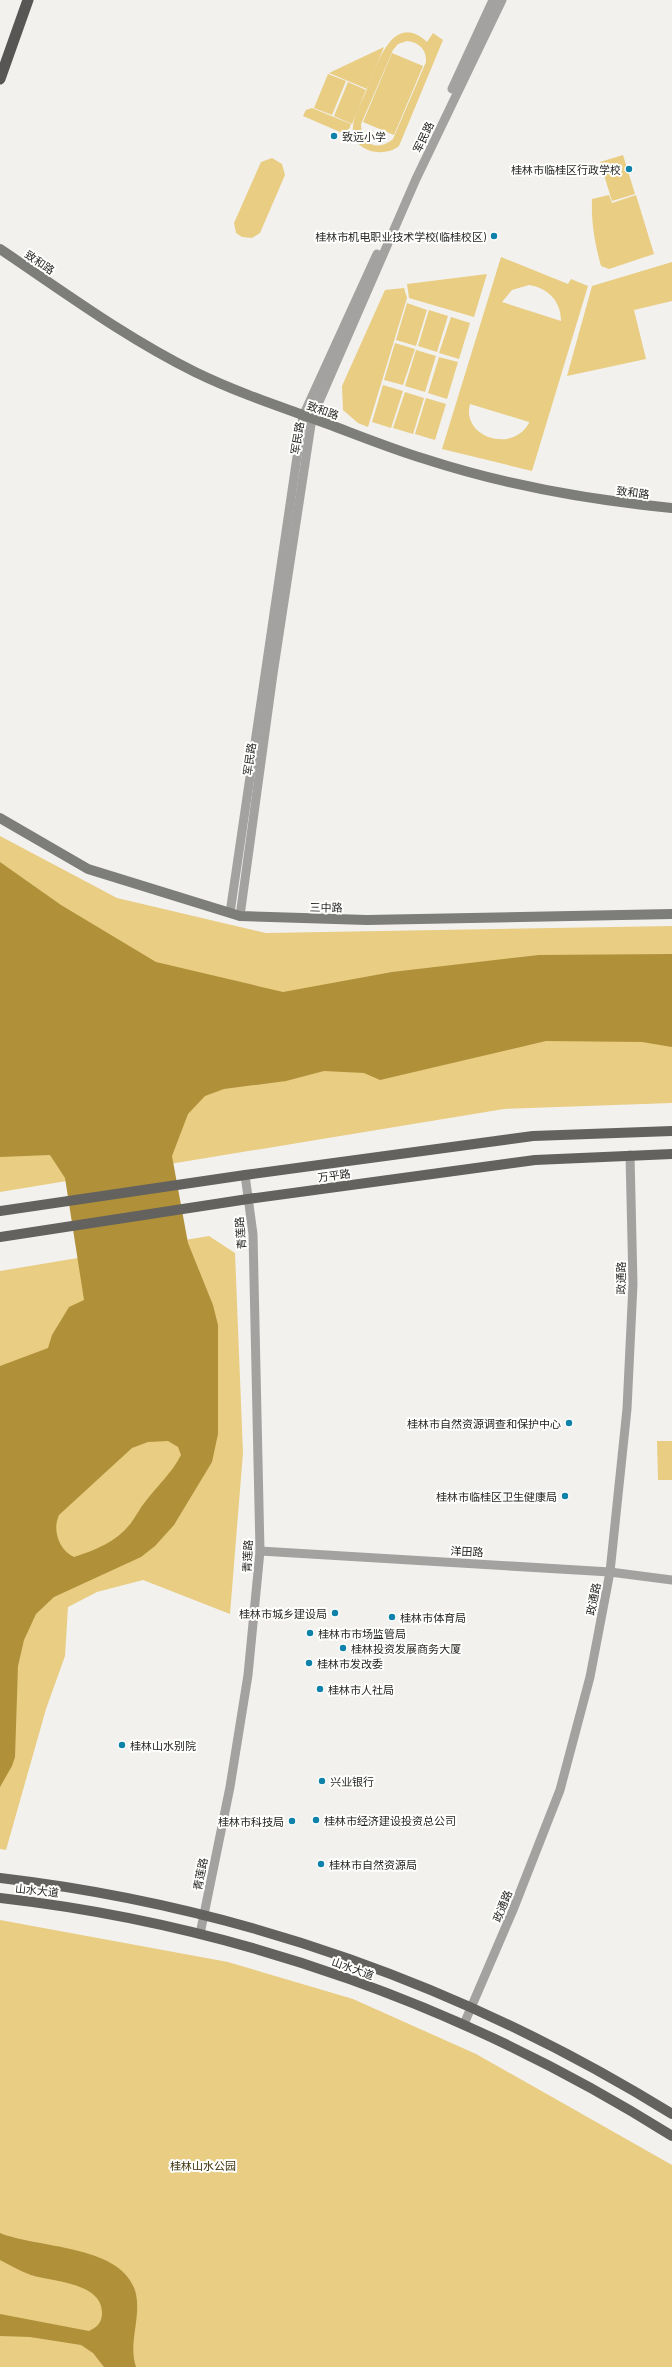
<svg xmlns="http://www.w3.org/2000/svg" width="672" height="2367" font-family="Barlow,'Noto Sans SC',sans-serif">
<style>
.green{fill:#e8cd83;fill-rule:evenodd}
.water{fill:#b09139;fill-rule:evenodd}
.lines{fill:none;stroke-linecap:round;stroke-linejoin:round}
.tertiary{stroke:#a3a2a1;stroke-width:9}
.secondary{stroke:#7d7d7a;stroke-width:10}
.primary{stroke:#63625f;stroke-width:10}
.trunk{stroke:#585654;stroke-width:11}
.poi-dot{fill:#0e82a9;stroke:#fffffe;stroke-width:1.5}
.labels{text-anchor:middle;dominant-baseline:central;stroke-width:4;stroke-linejoin:round;paint-order:stroke}
.poi-label{font-size:11px;fill:#262624;stroke:#fffffe;text-anchor:start}
.street-label{font-size:11px;fill:#262624;stroke:#fffffe}
.park-label{font-size:11px;fill:#3e310a;stroke:#fffffe}
</style>
<rect width="100%" height="100%" fill="#f3f1ee"/>
<g class="green">
<path d="M433,33l10,7 -44,106c-16,13 -49,5 -46,-20 1,-12 10,-26 14,-37 10,-23 25,-79 60,-47zM407,41c12,1 20,9 19,21l-33,77c-10,9 -22,9 -31,-2l-1,-13 32,-74 5,-6z"/>
<polygon points="384,47 367,89 329,73"/>
<polygon points="392,53 423,66 394,135 363,122"/>
<polygon points="328,74 346,81 332,115 314,108"/>
<polygon points="348,82 366,90 352,124 334,116"/>
<polygon points="312,108 351,124 347,135 303,116 306,110"/>
<polygon points="623,155 635,194 612,201 600,162"/>
<polygon points="272,158 282,164 285,175 260,233 252,238 242,237 236,233 234,223 261,162"/>
<path d="M609,195l3,8 24,-8 18,59 -45,15 -8,-3c-6,-22 -10,-43 -9,-67z"/>
<path d="M501,257l67,27 3,-5 17,7 -56,185 -90,-22zM529,285c19,3 32,16 32,36l-59,-19 10,-12zM470,404l59,18v1c-17,31 -68,14 -59,-19z"/>
<polygon points="672,262 672,301 634,310 646,359 567,376 592,286"/>
<polygon points="487,274 474,317 409,298 407,284"/>
<polygon points="404,288 407,298 368,427 358,423 343,410 342,386 385,290"/>
<polygon points="407,303 427,310 416,346 396,340"/>
<polygon points="429,310 448,316 437,352 418,346"/>
<polygon points="451,317 470,323 459,359 439,353"/>
<polygon points="395,343 415,349 403,385 384,380"/>
<polygon points="416,350 436,356 425,392 405,386"/>
<polygon points="439,357 458,362 447,399 428,393"/>
<polygon points="383,385 403,391 391,428 372,422"/>
<polygon points="405,392 424,398 413,434 393,428"/>
<polygon points="426,398 446,404 435,440 415,434"/>
<polygon points="0,836 117,898 266,933 672,926 672,1103 504,1109 0,1192"/>
<polygon points="209,1236 235,1253 243,1453 230,1614 143,1580 97,1592 68,1607 65,1656 46,1709 6,1850 0,1849 0,1271"/>
<polygon points="657,1441 672,1441 672,1480 658,1480"/>
<polygon points="0,1920 228,1962 353,1999 476,2054 672,2165 672,2367 0,2367"/>
</g>
<g class="water">
<path d="M0,862l61,43 95,57 127,30 109,-20 147,-17 133,-1v93l-30,-5 -96,-1 -166,39 -16,-7 -40,-2 -38,10 -62,8 -19,7 -17,18 -16,42 16,87 25,62 5,20v109l-6,28 -38,63 -19,21 -14,11 -87,40 -18,17 -12,26 -6,26 -3,91 -3,9 -12,21v-421l48,-18 4,-13 17,-28 15,-7 -19,-122 -15,-23 -50,2zM168,1441l10,6 3,8c-9,18 -24,31 -36,47 -5,6 -9,14 -14,21 -15,19 -35,27 -57,34 -15,-7 -22,-27 -15,-42l73,-67 16,-6z"/>
<path d="M0,2233c39,16 124,11 136,61 5,25 -8,49 0,73h-32l-11,-14 -12,-8 -51,-8 -30,-1v-22l89,17c8,-4 13,-8 13,-18 0,-31 -50,-31 -71,-38 -11,-4 -21,-10 -31,-15z"/>
</g>
<g class="lines">
<g class="tertiary">
<polyline points="452,89 493,0"/>
<polyline points="230,913 303,416 377,254"/>
<polyline points="240,916 273,674 312,418 416,179 502,0"/>
<polyline points="260,1551 610,1572 672,1580"/>
<polyline points="200,1934 230,1787 248,1675 260,1551 253,1234 245,1175"/>
<polyline points="464,2024 513,1910 560,1790 590,1677 610,1572 627,1409 633,1284 630,1155"/>
</g>
<g class="secondary">
<path d="M0,249c64,43 126,89 195,123 43,21 89,36 133,52 32,12 64,25 97,35 80,26 163,41 247,49"/>
<polyline points="0,818 88,869 240,916 367,920 672,914"/>
</g>
<g class="primary">
<polyline points="0,1211 245,1175 533,1136 672,1131"/>
<polyline points="0,1237 248,1199 535,1160 672,1154"/>
<path d="M0,1878c240,28 467,109 672,236"/>
<path d="M0,1898c239,27 469,110 672,238"/>
</g>
<polyline class="trunk" points="0,79 28,0"/>
</g>
<g class="poi-dot">
<circle cx="334" cy="136" r="4"/>
<circle cx="629" cy="169" r="4"/>
<circle cx="494" cy="236" r="4"/>
<circle cx="569" cy="1423" r="4"/>
<circle cx="565" cy="1496" r="4"/>
<circle cx="335" cy="1613" r="4"/>
<circle cx="392" cy="1617" r="4"/>
<circle cx="310" cy="1633" r="4"/>
<circle cx="343" cy="1648" r="4"/>
<circle cx="309" cy="1663" r="4"/>
<circle cx="320" cy="1689" r="4"/>
<circle cx="122" cy="1745" r="4"/>
<circle cx="322" cy="1781" r="4"/>
<circle cx="316" cy="1820" r="4"/>
<circle cx="292" cy="1821" r="4"/>
<circle cx="321" cy="1864" r="4"/>
</g>
<g class="labels">
<g class="poi-label">
<text x="342" y="136">致远小学</text>
<text x="621" y="169" text-anchor="end">桂林市临桂区行政学校</text>
<text x="486" y="236" text-anchor="end">桂林市机电职业技术学校(临桂校区)</text>
<text x="561" y="1423" text-anchor="end">桂林市自然资源调查和保护中心</text>
<text x="557" y="1496" text-anchor="end">桂林市临桂区卫生健康局</text>
<text x="327" y="1613" text-anchor="end">桂林市城乡建设局</text>
<text x="400" y="1617">桂林市体育局</text>
<text x="318" y="1633">桂林市市场监管局</text>
<text x="351" y="1648">桂林投资发展商务大厦</text>
<text x="317" y="1663">桂林市发改委</text>
<text x="328" y="1689">桂林市人社局</text>
<text x="130" y="1745">桂林山水别院</text>
<text x="330" y="1781">兴业银行</text>
<text x="324" y="1820">桂林市经济建设投资总公司</text>
<text x="284" y="1821" text-anchor="end">桂林市科技局</text>
<text x="329" y="1864">桂林市自然资源局</text>
</g>
<g class="street-label">
<text transform="translate(423 137) rotate(-65)">军民路</text>
<text transform="translate(40 262) rotate(34)">致和路</text>
<text transform="translate(323 410) rotate(19)">致和路</text>
<text transform="translate(297 438) rotate(-81)">军民路</text>
<text transform="translate(633 492) rotate(7)">致和路</text>
<text transform="translate(249 759) rotate(-82)">军民路</text>
<text transform="translate(326 907) rotate(1)">三中路</text>
<text transform="translate(334 1175) rotate(-8)">万平路</text>
<text transform="translate(240 1233) rotate(-95)">青莲路</text>
<text transform="translate(620 1278) rotate(-90)">政通路</text>
<text transform="translate(467 1551) rotate(3)">洋田路</text>
<text transform="translate(247 1556) rotate(-87)">青莲路</text>
<text transform="translate(593 1599) rotate(-79)">政通路</text>
<text transform="translate(200 1874) rotate(-79)">青莲路</text>
<text transform="translate(37 1890) rotate(6)">山水大道</text>
<text transform="translate(502 1906) rotate(-68)">政通路</text>
<text transform="translate(353 1968) rotate(20)">山水大道</text>
</g>
<g class="park-label">
<text x="203" y="2165">桂林山水公园</text>
</g>
</g>
</svg>
